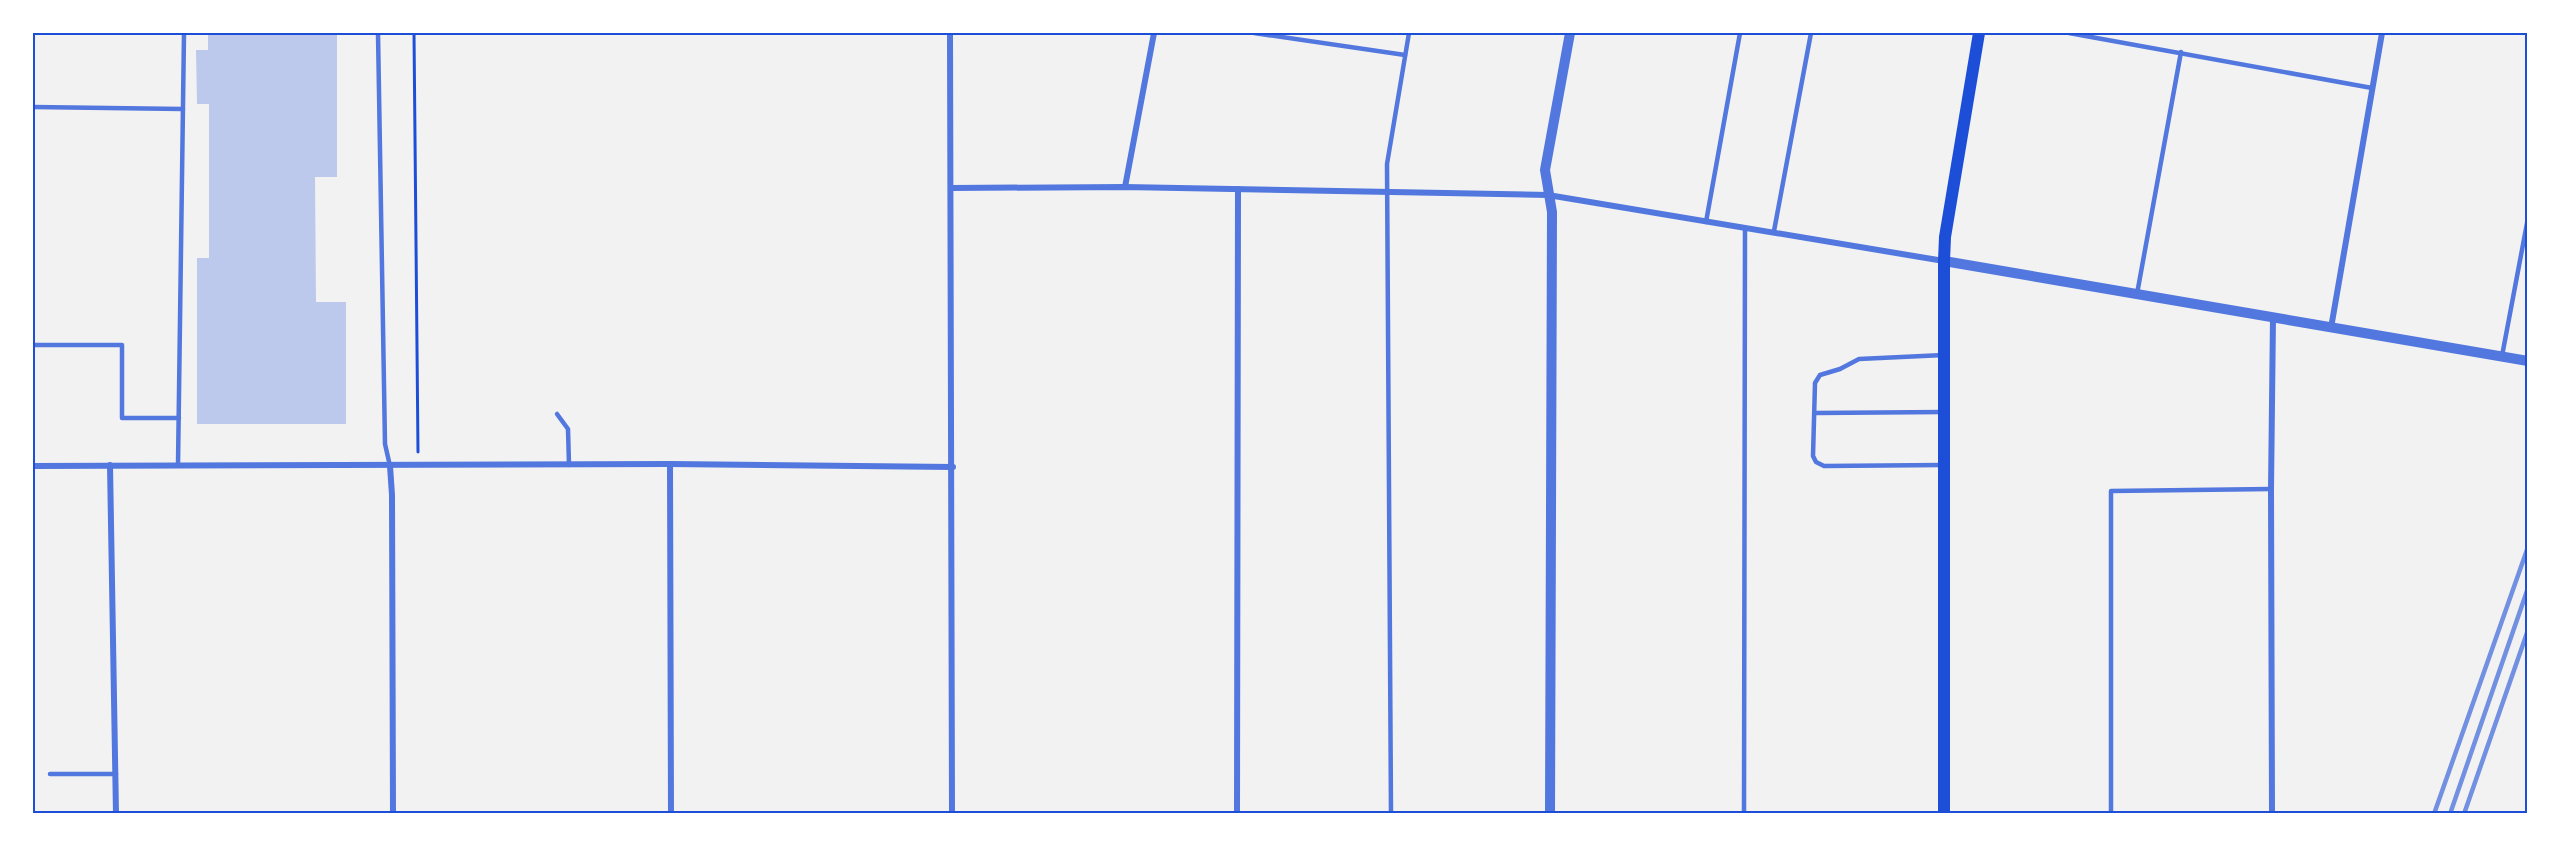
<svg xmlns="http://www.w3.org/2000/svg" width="2561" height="847" font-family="'Roboto Condensed',sans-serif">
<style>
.building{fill:#bdc9ec}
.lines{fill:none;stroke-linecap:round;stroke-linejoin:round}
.path{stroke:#1d4ed8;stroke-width:3}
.service{stroke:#5277de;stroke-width:4.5}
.minor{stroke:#5277de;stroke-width:6}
.tertiary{stroke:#5277de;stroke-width:10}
.secondary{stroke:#1d4ed8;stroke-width:12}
.rail{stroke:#7290e2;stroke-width:4.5}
.neatline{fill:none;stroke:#1d4ed8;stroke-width:2}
</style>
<rect width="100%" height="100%" fill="#f2f2f2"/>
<polygon class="building" points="208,33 337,33 337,177 315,177 316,302 346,302 346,424 197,424 197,258 209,258 209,104 197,104 196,50 208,50"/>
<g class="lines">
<polyline class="path" points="414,33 418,452"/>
<g class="service">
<polyline points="378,33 385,444 390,466"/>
<polyline points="1254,33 1405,55"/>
<polyline points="2069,33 2372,88"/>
<polyline points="33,107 183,109"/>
<polyline points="1706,222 1740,33"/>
<polyline points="1774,231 1811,33"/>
<polyline points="2137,294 2181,52"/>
<polyline points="33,345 122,345 122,418 179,418"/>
<polyline points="2502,356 2528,218"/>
<polyline points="1815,413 1944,412"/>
<polyline points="557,414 568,429 569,465"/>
<polyline points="178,465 184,33"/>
<polyline points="1943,465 1824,466 1816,462 1813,456 1815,383 1820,375 1840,369 1859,359 1944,355"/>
<polyline points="50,774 116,774"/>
<polyline points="1391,814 1387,164 1409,33"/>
<polyline points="1744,814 1745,228"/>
<polyline points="2111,814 2111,491 2271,489"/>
</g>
<g class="minor">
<polyline points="950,33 952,814"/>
<polyline points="1125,187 1154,33"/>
<polyline points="951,188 1125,187 1548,195 1944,261"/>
<polyline points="2331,328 2382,33"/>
<polyline points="670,464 671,814"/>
<polyline points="110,465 116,814"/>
<polyline points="33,466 670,464 953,467"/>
<polyline points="390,466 392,495 393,814"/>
<polyline points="1237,814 1238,189"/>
<polyline points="2272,814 2271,489 2273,317"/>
</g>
<g class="tertiary">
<polyline points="1944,261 2528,361"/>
<polyline points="1550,814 1552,212 1545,170 1570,33"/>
</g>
<polyline class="secondary" points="1944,814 1944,261 1945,237 1979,33"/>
<g class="rail">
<polyline points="2434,814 2528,547"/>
<polyline points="2450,814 2528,588"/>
<polyline points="2464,814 2528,630"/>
</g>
</g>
<rect width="2561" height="847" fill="none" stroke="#ffffff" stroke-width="69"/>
<rect x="34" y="34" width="2492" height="778" class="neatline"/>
</svg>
